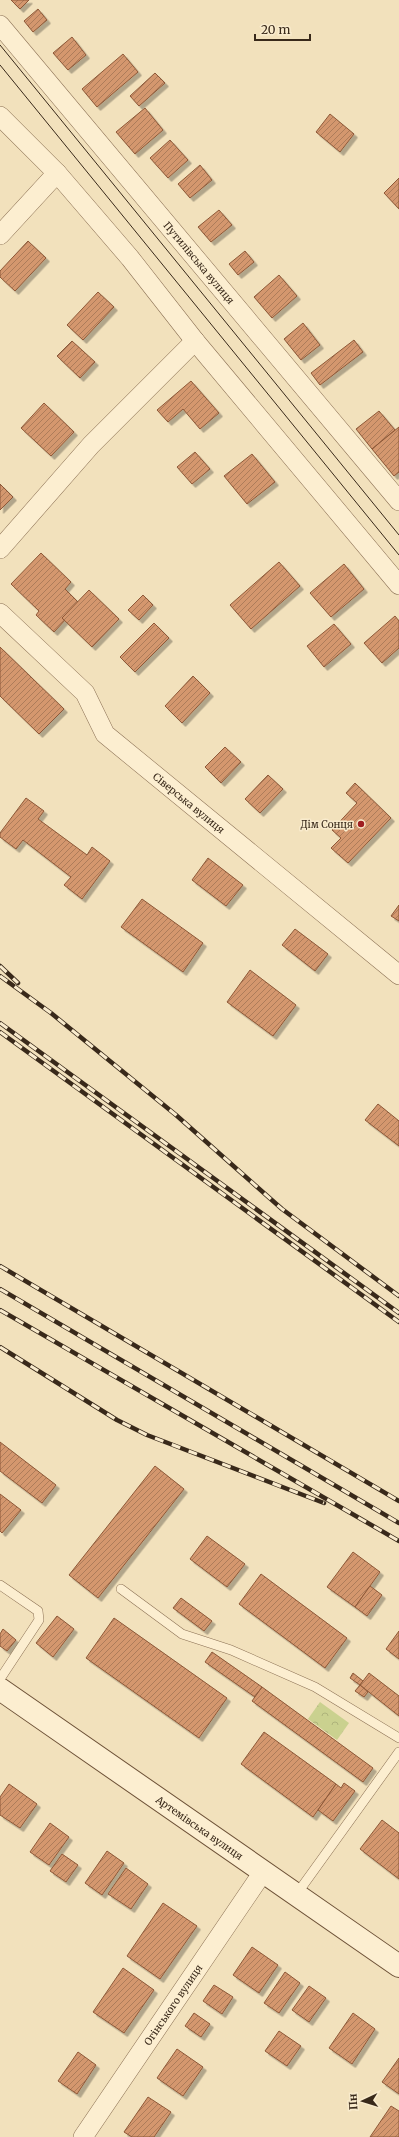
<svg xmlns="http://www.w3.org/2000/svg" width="399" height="2137" font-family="Merriweather,serif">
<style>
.forest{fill:url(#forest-crowns)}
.building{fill:url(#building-hatch);stroke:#8d5837;filter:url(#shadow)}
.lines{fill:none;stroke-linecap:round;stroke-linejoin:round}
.lane-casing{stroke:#8b7054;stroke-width:10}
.street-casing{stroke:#8b7054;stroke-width:20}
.secondary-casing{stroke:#6d5137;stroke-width:24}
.lane{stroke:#fceed0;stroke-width:9}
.street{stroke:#fceed0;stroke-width:19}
.secondary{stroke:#fceed0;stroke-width:22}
.tram{stroke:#39291a;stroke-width:1}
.rail-casing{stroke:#39291a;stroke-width:4.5}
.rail{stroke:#f9ebcd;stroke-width:3;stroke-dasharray:9;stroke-linecap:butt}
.poi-dot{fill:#a01e21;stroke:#f9ebcd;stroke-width:1.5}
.labels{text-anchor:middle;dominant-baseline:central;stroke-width:3;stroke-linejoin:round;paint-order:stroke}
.street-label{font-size:10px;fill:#39291a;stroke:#f9ebcd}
.poi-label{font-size:10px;fill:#39291a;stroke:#f9ebcd;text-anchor:end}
</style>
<defs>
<pattern id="forest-crowns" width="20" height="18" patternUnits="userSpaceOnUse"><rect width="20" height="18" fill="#cad18f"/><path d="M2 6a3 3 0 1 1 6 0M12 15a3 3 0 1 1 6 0" fill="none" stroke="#aeb37b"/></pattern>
<pattern id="building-hatch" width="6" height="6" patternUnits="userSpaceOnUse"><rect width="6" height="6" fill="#d4976e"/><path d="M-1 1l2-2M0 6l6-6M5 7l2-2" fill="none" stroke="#ad7b5a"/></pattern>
<filter id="shadow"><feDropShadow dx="3.5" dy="3.5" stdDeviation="0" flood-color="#0004"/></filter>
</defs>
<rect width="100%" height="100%" fill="#f2e1bc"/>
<polygon class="forest" points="320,1702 349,1723 337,1740 308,1719"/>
<g class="building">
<polygon points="11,0 29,0 20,9"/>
<polygon points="38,9 47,20 33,32 24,21"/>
<polygon points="72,37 86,55 68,70 53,53"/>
<polygon points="123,54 138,72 97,107 82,89"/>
<polygon points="155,73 165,83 139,106 130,96"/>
<polygon points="145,108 163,130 135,154 116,132"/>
<polygon points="330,114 354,134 340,152 316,132"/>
<polygon points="170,140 188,160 168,178 150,158"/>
<polygon points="200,165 212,180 190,198 178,184"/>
<polygon points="399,178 399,209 384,193"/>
<polygon points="219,210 232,225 211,242 198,227"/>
<polygon points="28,241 46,258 15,291 0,277 0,271"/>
<polygon points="245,251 254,262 238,275 229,264"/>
<polygon points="279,275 297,296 272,318 254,297"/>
<polygon points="98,292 114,307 83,340 67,325"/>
<polygon points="303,323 320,345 301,360 284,339"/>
<polygon points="354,340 363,352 320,385 311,373"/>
<polygon points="72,341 95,362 80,378 57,356"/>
<polygon points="191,381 219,413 200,429 183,409 168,422 157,410"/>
<polygon points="44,403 74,432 51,456 21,428"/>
<polygon points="379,411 395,430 372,449 356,429"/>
<polygon points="399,427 399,472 394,476 372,449"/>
<polygon points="195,452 210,469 192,484 177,467"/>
<polygon points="252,454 275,482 247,504 224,476"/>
<polygon points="0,484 13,497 0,510"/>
<polygon points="41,553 71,582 65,589 80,604 54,632 36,615 39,611 11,584"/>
<polygon points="279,562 300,586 251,629 230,605"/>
<polygon points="344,564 364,589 331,617 310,593"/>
<polygon points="89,590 119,619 92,647 62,618"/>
<polygon points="143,595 153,605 139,620 128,610"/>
<polygon points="395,616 399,621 399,648 382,663 364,643"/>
<polygon points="154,623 169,638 135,672 120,657"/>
<polygon points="334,624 351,644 324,667 307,646"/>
<polygon points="0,647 64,709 39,734 0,696"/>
<polygon points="193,676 210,693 182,723 165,706"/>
<polygon points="225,747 241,762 221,783 205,767"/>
<polygon points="268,775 283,789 260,813 245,799"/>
<polygon points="355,783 391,818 348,863 331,848 341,838 332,830 357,803 346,793"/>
<polygon points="26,798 44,811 38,819 87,855 92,847 110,861 82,899 64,885 71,877 23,840 16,849 0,837 0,833"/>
<polygon points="208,858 243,885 226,906 192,880"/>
<polygon points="142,899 203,943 183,972 121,927"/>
<polygon points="399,905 399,921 391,916"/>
<polygon points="295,929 328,954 315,971 282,945"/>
<polygon points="250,970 296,1005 273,1036 227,1002"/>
<polygon points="378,1104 399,1121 399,1146 365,1120"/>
<polygon points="0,1442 56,1485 42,1503 0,1471"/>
<polygon points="155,1466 184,1489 98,1598 69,1575"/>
<polygon points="0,1494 21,1510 2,1533 0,1531"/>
<polygon points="207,1536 245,1564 227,1587 190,1559"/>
<polygon points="353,1552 380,1572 355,1607 327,1587"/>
<polygon points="261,1574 347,1638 325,1668 239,1604"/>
<polygon points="370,1586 382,1595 367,1616 355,1607"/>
<polygon points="181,1598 212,1621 204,1631 173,1608"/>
<polygon points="57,1616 74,1629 53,1657 36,1643"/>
<polygon points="114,1618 227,1698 199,1738 86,1658"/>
<polygon points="3,1629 16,1640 7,1651 0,1646 0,1634"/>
<polygon points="399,1631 399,1659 386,1649"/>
<polygon points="212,1652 262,1687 255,1697 205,1662"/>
<polygon points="353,1673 363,1681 360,1685 350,1678"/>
<polygon points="369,1673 399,1696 399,1716 360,1685"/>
<polygon points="360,1685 368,1692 364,1697 355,1691"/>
<polygon points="262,1687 373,1768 363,1782 252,1701"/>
<polygon points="264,1732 336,1784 313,1817 241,1764"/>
<polygon points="344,1783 355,1791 333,1821 318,1810 336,1784 341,1788"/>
<polygon points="9,1784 37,1804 20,1828 0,1815 0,1797"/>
<polygon points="382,1820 399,1833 399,1879 360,1849"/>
<polygon points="50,1823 69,1837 49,1865 30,1852"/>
<polygon points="107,1851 124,1863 102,1895 85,1883"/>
<polygon points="62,1854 78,1865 66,1882 50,1871"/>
<polygon points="126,1868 148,1884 131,1909 108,1894"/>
<polygon points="163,1903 197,1926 160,1979 127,1956"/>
<polygon points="252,1947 278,1965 259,1993 233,1975"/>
<polygon points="123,1968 154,1990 124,2033 93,2012"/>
<polygon points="285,1972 300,1983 279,2013 264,2003"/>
<polygon points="214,1985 233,1997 222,2014 203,2001"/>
<polygon points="309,1986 326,1998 309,2022 292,2010"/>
<polygon points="194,2013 210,2024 201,2037 185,2026"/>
<polygon points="353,2013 375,2029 352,2064 329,2048"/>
<polygon points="279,2031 301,2046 287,2066 265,2051"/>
<polygon points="177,2049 203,2067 183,2096 157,2078"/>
<polygon points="78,2052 96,2065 77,2094 58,2081"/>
<polygon points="399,2058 399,2094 382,2082"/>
<polygon points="148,2097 171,2112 154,2137 132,2137 124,2132"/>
<polygon points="391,2106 399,2111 399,2137 370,2137"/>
</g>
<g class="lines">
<defs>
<g id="lane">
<polyline points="0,1585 38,1611 39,1620 0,1679"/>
<polyline points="121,1589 182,1634 231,1650 315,1687 399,1738"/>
<polyline points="296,1895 399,1752"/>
</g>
<g id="street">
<path id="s1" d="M0,25l399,476"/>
<polyline points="0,116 57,173 130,258 195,341 399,585"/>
<polyline points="0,235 57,173"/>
<polyline points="0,549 91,445 195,341"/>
<path id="s2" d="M0,613l85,80 20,41 294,241"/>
<path id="s3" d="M83,2137l180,-265"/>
</g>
<g id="secondary">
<path id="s4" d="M0,1689l399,277"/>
</g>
</defs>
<use href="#lane" class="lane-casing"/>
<use href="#street" class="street-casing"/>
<use href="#secondary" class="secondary-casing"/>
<use href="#lane" class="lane"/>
<use href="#street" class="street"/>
<use href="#secondary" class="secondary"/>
<g class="tram">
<polyline points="0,45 399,535"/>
<polyline points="0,65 399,555"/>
</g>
<defs>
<g id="rail">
<polyline points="0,966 18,983"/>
<polyline points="0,976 51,1013 176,1115 282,1209 399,1296"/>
<polyline points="0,1023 399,1313"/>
<polyline points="0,1032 399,1322"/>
<polyline points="0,1266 399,1501"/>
<polyline points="0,1289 399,1523"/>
<polyline points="0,1310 399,1541"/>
<polyline points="0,1347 117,1420 147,1435 324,1503"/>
</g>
</defs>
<use href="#rail" class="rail-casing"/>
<use href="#rail" class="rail"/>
</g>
<circle class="poi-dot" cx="361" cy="824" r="4"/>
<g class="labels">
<g class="street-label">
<text stroke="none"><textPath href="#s1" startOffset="310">Путилівська вулиця</textPath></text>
<text stroke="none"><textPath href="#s2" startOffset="271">Сіверська вулиця</textPath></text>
<text stroke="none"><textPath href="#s4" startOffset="243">Артемівська вулиця</textPath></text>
<text stroke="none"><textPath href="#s3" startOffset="160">Огінського вулиця</textPath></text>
</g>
<g class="poi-label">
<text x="353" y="824">Дім Сонця</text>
</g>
</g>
<g transform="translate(363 2101) rotate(266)" stroke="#f9ebcd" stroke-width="3" paint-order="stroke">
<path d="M0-3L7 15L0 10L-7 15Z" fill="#39291a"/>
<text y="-6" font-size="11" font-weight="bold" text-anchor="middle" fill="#39291a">Пн</text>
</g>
<path d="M255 34v6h55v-6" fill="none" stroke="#39291a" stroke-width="2"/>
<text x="261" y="34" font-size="12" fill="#39291a" stroke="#f9ebcd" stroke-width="3" paint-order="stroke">20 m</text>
</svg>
